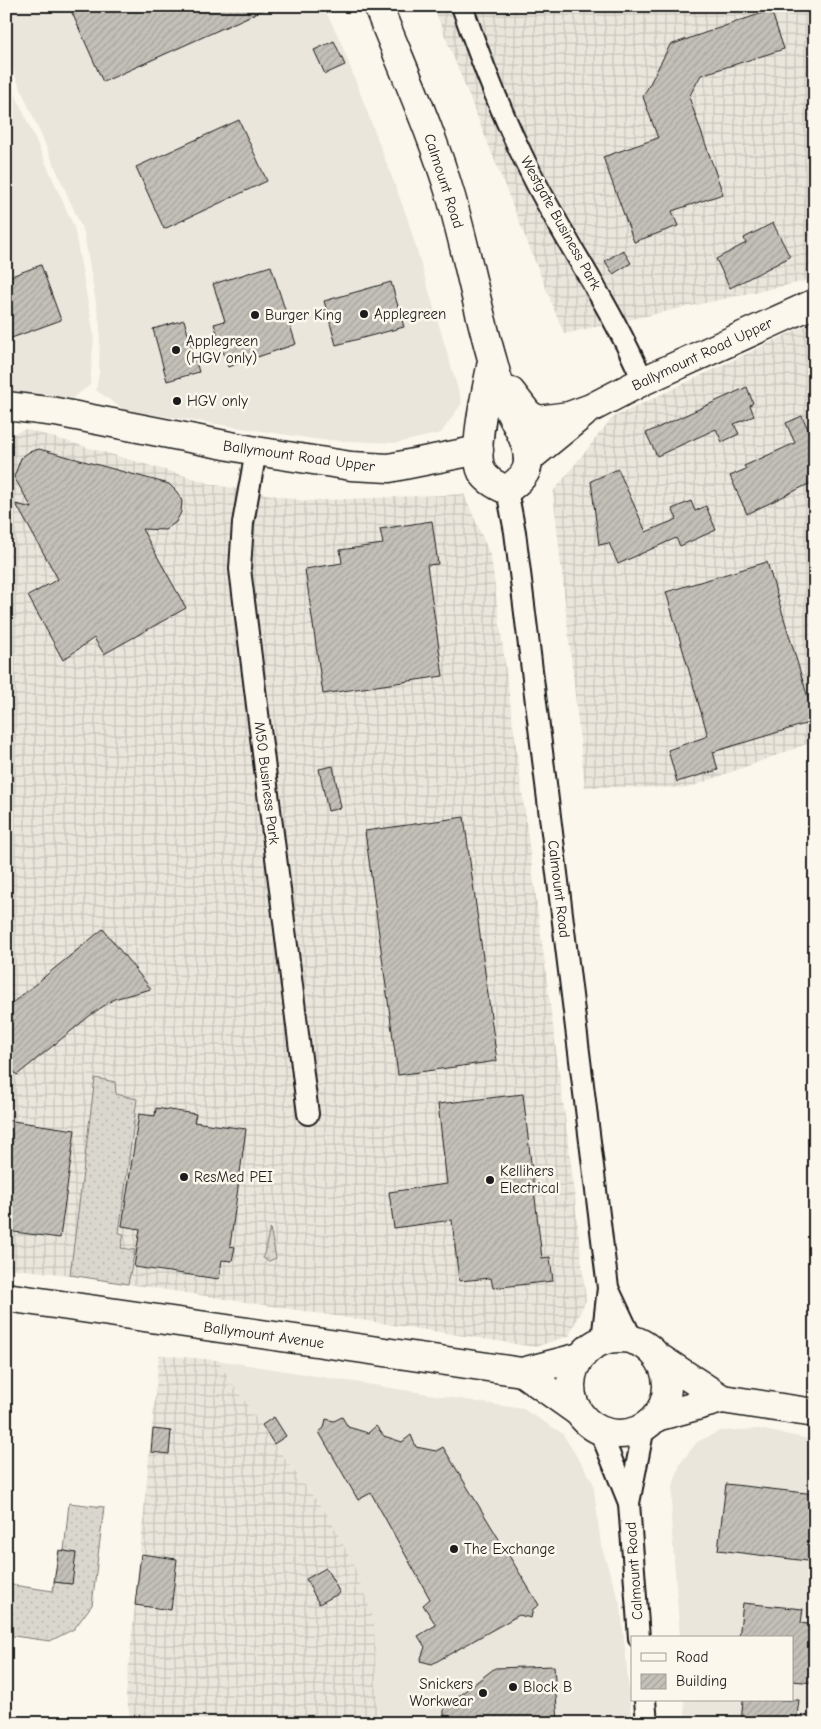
<svg xmlns="http://www.w3.org/2000/svg" width="821" height="1729" font-family="'Comic Neue',sans-serif">
<style>
.built{fill:#eae6dc}
.industrial{fill:url(#industrial-grid)}
.grass{fill:url(#grass-dots);stroke:#7b7a75}
.building{fill:url(#building-hatch);stroke:#1c1c1c}
.lines{fill:none;stroke-linecap:round;stroke-linejoin:round}
.street-casing{stroke:#1c1c1c;stroke-width:24}
.secondary-casing{stroke:#1c1c1c;stroke-width:31}
.street{stroke:#fbf7ec;stroke-width:20}
.secondary{stroke:#fbf7ec;stroke-width:28}
.poi-dot{fill:#1c1c1c;stroke:#fbf7ec;stroke-width:2}
.labels{text-anchor:middle;dominant-baseline:central;stroke-width:5;stroke-linejoin:round;paint-order:stroke}
.street-label{font-size:15px;fill:#1c1c1c;stroke:#fbf7ec}
.poi-label{font-size:15px;fill:#1c1c1c;stroke:#fbf7ec;text-anchor:start}
</style>
<defs>
<pattern id="industrial-grid" width="8" height="8" patternUnits="userSpaceOnUse" patternTransform="scale(1.25)"><rect width="8" height="8" fill="#eae6dc"/><path d="M0 4h8M4 0v8" fill="none" stroke="#c8c5bc"/></pattern>
<pattern id="grass-dots" width="8" height="8" patternUnits="userSpaceOnUse" patternTransform="scale(1.25)"><rect width="8" height="8" fill="#dad7ce"/><path d="M2 2h.1M6 6h.1" fill="none" stroke="#bab8b0" stroke-width="1.8" stroke-linecap="round"/></pattern>
<pattern id="building-hatch" width="6" height="6" patternUnits="userSpaceOnUse" patternTransform="scale(1.25)"><rect width="6" height="6" fill="#c3c0b8"/><path d="M-1 1l2-2M0 6l6-6M5 7l2-2" fill="none" stroke="#a7a49e"/></pattern>
</defs>
<rect width="100%" height="100%" fill="#fbf7ec"/>
<filter id="ink" filterUnits="userSpaceOnUse"><feTurbulence type="fractalNoise" baseFrequency=".02" numOctaves="2"/><feDisplacementMap in="SourceGraphic" scale="10" xChannelSelector="R" yChannelSelector="G"/><feConvolveMatrix kernelMatrix="1 2 1 2 8 2 1 2 1" color-interpolation-filters="sRGB"/></filter>
<g filter="url(#ink)">
<g class="built">
<polygon points="6,6 323,6 340,40 407,217 462,403 441,433 397,443 321,440 124,410 96,390 99,372 100,326 84,233 6,55"/>
<polygon points="6,73 74,227 94,335 90,385 71,399 6,392"/>
<polygon points="217,1360 523,1409 562,1433 593,1482 601,1545 621,1607 632,1723 378,1723 374,1620 329,1517 274,1444"/>
<polygon points="759,1429 815,1440 815,1723 686,1723 684,1700 792,1700 792,1638 680,1638 671,1520 673,1486 680,1464 697,1442 720,1431"/>
</g>
<g class="industrial">
<polygon points="433,6 815,6 815,279 564,334"/>
<polygon points="815,321 815,741 688,788 585,787 553,492 612,418"/>
<polygon points="25,429 216,485 305,501 464,494 491,557 570,1155 586,1300 569,1336 535,1347 70,1275 6,1268 6,437"/>
<polygon points="159,1355 217,1360 274,1444 329,1517 354,1566 374,1620 378,1723 131,1723 126,1695"/>
</g>
<g class="grass">
<polygon points="95,1078 115,1082 116,1094 137,1099 119,1233 124,1234 121,1248 135,1250 128,1284 70,1275"/>
<polygon points="270,1228 276,1258 269,1261 263,1258"/>
<polygon points="69,1503 104,1507 92,1605 74,1629 50,1641 6,1635 6,1584 53,1591 54,1582 71,1584 76,1553 64,1551"/>
</g>
<g class="building">
<polygon points="69,6 272,6 103,82"/>
<polygon points="771,10 784,49 701,75 689,97 723,194 672,211 678,226 634,242 603,157 658,138 643,97 670,45"/>
<polygon points="334,41 345,65 325,74 314,50"/>
<polygon points="239,120 267,181 164,229 136,167"/>
<polygon points="773,223 790,257 730,288 716,259 746,243 744,238"/>
<polygon points="623,250 631,263 613,274 605,261"/>
<polygon points="41,265 61,320 6,340 6,278"/>
<polygon points="271,266 296,344 228,367 214,324 225,321 213,284"/>
<polygon points="391,282 404,327 336,345 324,301"/>
<polygon points="184,320 199,372 167,381 153,329"/>
<polygon points="747,387 753,403 750,405 754,416 734,424 739,434 722,442 716,429 657,456 646,433"/>
<polygon points="802,416 811,436 815,434 815,481 747,514 730,476 746,469 744,466 795,443 786,423"/>
<polygon points="39,449 169,484 177,492 182,501 181,512 176,522 165,530 142,529 186,608 104,654 94,638 63,660 28,596 58,579 16,504 32,508 14,477 21,458 29,452"/>
<polygon points="618,469 646,532 677,519 672,509 691,501 695,511 706,506 716,530 680,546 676,538 618,564 609,543 599,545 591,481"/>
<polygon points="432,521 438,564 427,565 443,676 323,694 305,569 342,563 340,550 383,544 380,529"/>
<polygon points="767,562 815,721 713,752 718,770 677,782 668,750 708,736 666,592"/>
<polygon points="333,766 341,808 328,811 319,769"/>
<polygon points="464,817 497,1061 398,1075 365,831"/>
<polygon points="103,929 151,989 114,999 92,1014 17,1075 6,1062 6,1008"/>
<polygon points="523,1094 542,1258 550,1257 553,1281 493,1288 491,1278 459,1281 452,1220 394,1228 389,1192 447,1184 438,1104"/>
<polygon points="156,1108 196,1114 194,1122 246,1129 230,1246 235,1247 232,1261 222,1260 219,1279 134,1267 140,1229 122,1226 139,1114 155,1116"/>
<polygon points="6,1120 75,1130 60,1238 6,1231"/>
<polygon points="274,1417 286,1436 274,1444 262,1425"/>
<polygon points="342,1417 348,1427 368,1433 376,1426 384,1436 402,1442 411,1435 416,1447 436,1451 443,1447 539,1605 533,1609 531,1618 519,1615 432,1664 420,1661 425,1647 418,1636 436,1625 423,1605 430,1599 371,1493 358,1500 319,1432 324,1428 326,1419 334,1421"/>
<polygon points="153,1429 171,1431 169,1454 151,1452"/>
<polygon points="726,1484 815,1494 815,1562 718,1550"/>
<polygon points="59,1550 76,1553 72,1584 54,1582"/>
<polygon points="141,1554 177,1559 171,1610 135,1605"/>
<polygon points="326,1568 340,1593 319,1604 306,1579"/>
<polygon points="743,1603 803,1609 801,1623 815,1625 815,1683 792,1681 792,1638 739,1638"/>
<polygon points="554,1666 558,1723 444,1723 444,1707 495,1668"/>
<polygon points="743,1700 799,1700 796,1723 741,1723"/>
</g>
<g class="lines">
<defs>
<g id="street">
<path d="M462,6c21,61 45,122 75,179 34,66 77,127 106,196"/>
<polyline points="256,451 243,523 240,569 308,1114"/>
<polyline points="507,490 515,532 608,1288 602,1340"/>
<polyline points="608,1288 632,1339"/>
<polyline points="600,1431 629,1503"/>
<polyline points="639,1638 629,1503 644,1427"/>
<polyline points="645,1700 647,1723"/>
</g>
<g id="secondary">
<path d="M378,6c25,63 54,126 73,191 16,55 26,111 42,165 4,17 10,34 17,50 8,16 18,31 18,49 0,14 -11,21 -21,29 -10,-4 -20,-9 -25,-18 -11,-22 6,-86 10,-111"/>
<polyline points="511,392 528,414 538,420 569,416 591,408 643,381 815,303"/>
<polyline points="6,406 56,412 256,451 351,466 389,468 479,450"/>
<polyline points="528,459 583,414"/>
<polyline points="6,1297 522,1372 580,1357"/>
<circle cx="619" cy="1386" r="48"/>
<polyline points="658,1357 722,1399"/>
<polyline points="522,1372 577,1411"/>
<polyline points="656,1417 722,1399 815,1413"/>
</g>
</defs>
<use href="#street" class="street-casing"/>
<use href="#secondary" class="secondary-casing"/>
<use href="#street" class="street"/>
<use href="#secondary" class="secondary"/>
</g>
</g>
<g class="poi-dot">
<circle cx="364" cy="314" r="5"/>
<circle cx="255" cy="315" r="5"/>
<circle cx="176" cy="350" r="5"/>
<circle cx="177" cy="401" r="5"/>
<circle cx="184" cy="1177" r="5"/>
<circle cx="490" cy="1180" r="5"/>
<circle cx="454" cy="1549" r="5"/>
<circle cx="513" cy="1687" r="5"/>
<circle cx="483" cy="1693" r="5"/>
</g>
<g class="labels">
<g class="street-label">
<text transform="translate(444 181) rotate(72)">Calmount Road</text>
<text transform="translate(561 223) rotate(61)">Westgate Business Park</text>
<text transform="translate(702 354) rotate(-25)">Ballymount Road Upper</text>
<text transform="translate(299 456) rotate(8)">Ballymount Road Upper</text>
<text transform="translate(267 783) rotate(83)">M50 Business Park</text>
<text transform="translate(559 889) rotate(83)">Calmount Road</text>
<text transform="translate(264 1335) rotate(8)">Ballymount Avenue</text>
<text transform="translate(634 1571) rotate(-94)">Calmount Road</text>
</g>
<g class="poi-label">
<text x="374" y="314">Applegreen</text>
<text x="265" y="315">Burger King</text>
<text x="186" y="341">Applegreen<tspan x="186" dy="17">(HGV only)</tspan></text>
<text x="187" y="401">HGV only</text>
<text x="500" y="1171">Kellihers<tspan x="500" dy="17">Electrical</tspan></text>
<text x="194" y="1177">ResMed PEI</text>
<text x="464" y="1549">The Exchange</text>
<text x="473" y="1684" text-anchor="end">Snickers<tspan x="473" dy="17">Workwear</tspan></text>
<text x="523" y="1687">Block B</text>
</g>
</g>
<rect width="821" height="1729" fill="none" stroke="#fbf7ec" stroke-width="25"/>
<rect x="12" y="12" width="796" height="1704" fill="none" stroke="#1c1c1c" stroke-width="2" filter="url(#ink)"/>
<rect x="631" y="1636" width="162" height="65" fill="#fbf7ec" stroke="#a29f99"/>
<rect x="641" y="1653" width="25" height="8" fill="#fbf7ec" stroke="#a29f99"/>
<text x="676" y="1662" font-size="15" fill="#1c1c1c">Road</text>
<rect x="641" y="1674" width="25" height="15" fill="url(#building-hatch)" stroke="#a29f99"/>
<text x="676" y="1686" font-size="15" fill="#1c1c1c">Building</text>
</svg>
